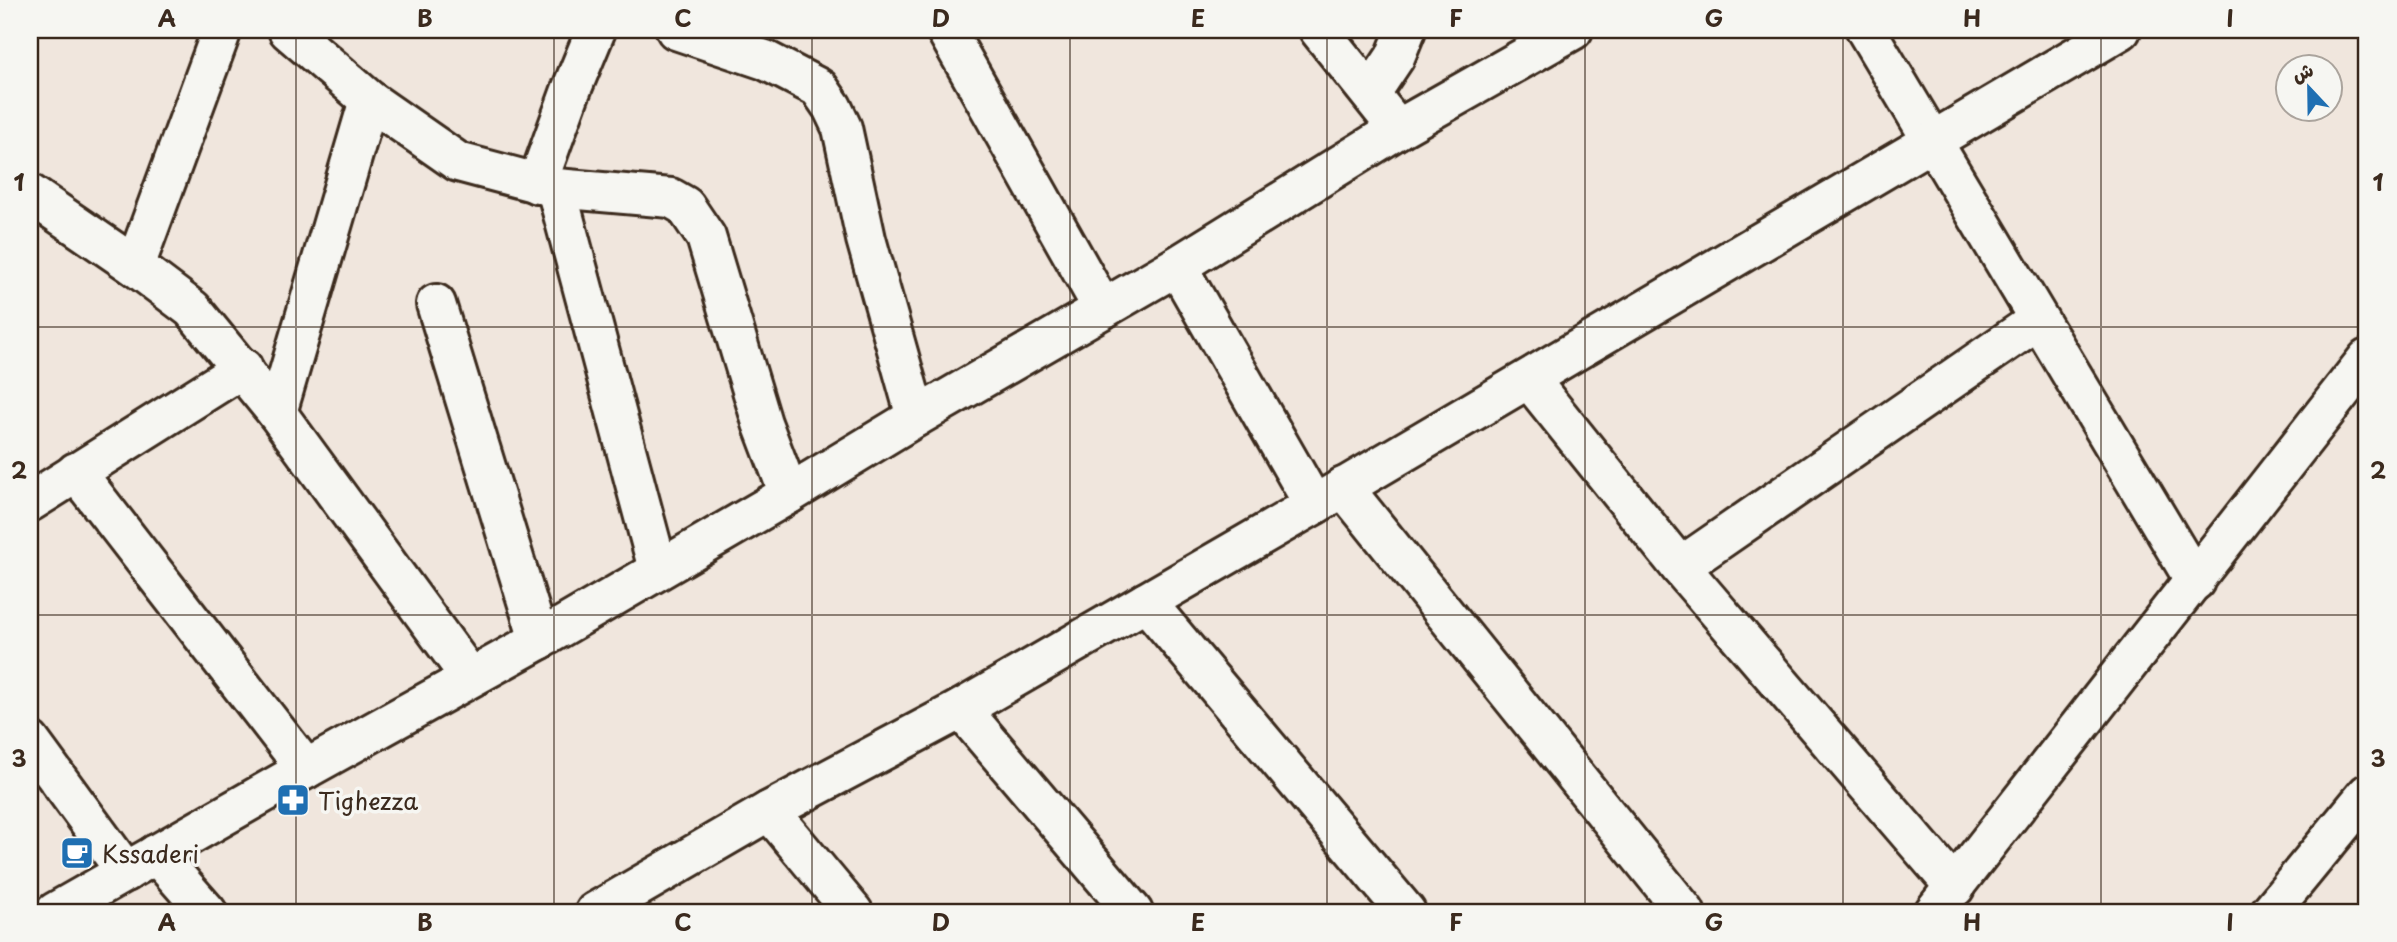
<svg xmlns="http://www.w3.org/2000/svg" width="2397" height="942" font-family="'Playpen Sans','Playpen Sans Arabic',sans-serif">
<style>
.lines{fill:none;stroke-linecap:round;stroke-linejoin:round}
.minor-casing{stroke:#3b2a1e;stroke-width:44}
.minor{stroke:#f6f6f2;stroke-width:38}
.grid{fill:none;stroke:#3b2a1e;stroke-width:2;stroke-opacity:0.55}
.labels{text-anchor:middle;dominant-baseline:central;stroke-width:7;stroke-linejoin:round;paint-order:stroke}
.poi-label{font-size:24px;fill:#3b2a1e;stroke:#f6f6f2;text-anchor:start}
.neatline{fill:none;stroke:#3b2a1e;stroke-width:2.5}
.grid-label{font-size:23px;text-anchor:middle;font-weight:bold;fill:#3b2a1e}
</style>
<rect width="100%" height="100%" fill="#f0e6dd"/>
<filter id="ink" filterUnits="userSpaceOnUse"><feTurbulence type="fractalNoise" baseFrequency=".0143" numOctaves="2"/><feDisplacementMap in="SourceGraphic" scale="14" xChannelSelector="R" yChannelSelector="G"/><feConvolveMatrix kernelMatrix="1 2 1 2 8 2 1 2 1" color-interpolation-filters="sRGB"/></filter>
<g filter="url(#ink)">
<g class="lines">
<defs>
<g id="minor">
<polyline points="288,30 369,100 458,162 556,188 671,198 685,206 706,237 762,423 789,494"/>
<polyline points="676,30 765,60 819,88 832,107 842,128 866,239 916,417"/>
<polyline points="946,30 1103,309"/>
<polyline points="1319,30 1398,129"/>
<polyline points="1866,30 2195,581"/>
<polyline points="1371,93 1395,57 1406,30"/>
<polyline points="537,184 570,93 596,30"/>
<polyline points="556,188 658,569"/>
<polyline points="30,194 135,266 192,309 277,413 470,677"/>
<polyline points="135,266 222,30"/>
<polyline points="1177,266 1314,505"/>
<polyline points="436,304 539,640"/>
<polyline points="1529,379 1680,567 1955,887"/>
<polyline points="277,413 369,100"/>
<polyline points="76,472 306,769"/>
<polyline points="1343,487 1685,912"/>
<polyline points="30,502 243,368"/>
<polyline points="1680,567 2038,320"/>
<polyline points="1146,602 1406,912"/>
<polyline points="961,709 1133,912"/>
<polyline points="30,741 126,872"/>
<polyline points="769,811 853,912"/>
<polyline points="156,854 207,912"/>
<polyline points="55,912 306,769 539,640 789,494 916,417 1177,266 1398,129 1573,30"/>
<polyline points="595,912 769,811 961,709 1314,505 2121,30"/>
<polyline points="1934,912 2367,359"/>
<polyline points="2270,912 2367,794"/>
</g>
</defs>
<use href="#minor" class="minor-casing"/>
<use href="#minor" class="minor"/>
</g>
</g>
<path class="grid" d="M296,30v882M554,30v882M812,30v882M1070,30v882M1327,30v882M1585,30v882M1843,30v882M2101,30v882M30,327h2337M30,615h2337"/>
<defs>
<symbol id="pharmacy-square" viewBox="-11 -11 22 22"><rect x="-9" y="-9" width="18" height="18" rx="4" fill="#1f6fb2" stroke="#f6f6f2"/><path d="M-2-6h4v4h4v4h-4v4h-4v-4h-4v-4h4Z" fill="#fff"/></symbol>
<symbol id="cafe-square" viewBox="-11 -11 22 22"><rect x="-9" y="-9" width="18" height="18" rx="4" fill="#1f6fb2" stroke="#f6f6f2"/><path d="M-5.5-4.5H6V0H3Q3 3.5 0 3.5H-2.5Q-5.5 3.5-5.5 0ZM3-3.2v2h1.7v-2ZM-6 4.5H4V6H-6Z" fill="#fff"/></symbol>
</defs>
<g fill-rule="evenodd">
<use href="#pharmacy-square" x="274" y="781" width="38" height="38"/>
<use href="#cafe-square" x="58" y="834" width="38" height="38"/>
</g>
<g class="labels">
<g class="poi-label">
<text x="318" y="800">Tighezza</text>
<text x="102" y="853">Kssaderi</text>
</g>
</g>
<rect width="2397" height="942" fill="none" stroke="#f6f6f2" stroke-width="77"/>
<g transform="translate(2309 88) rotate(338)"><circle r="33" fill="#f6f6f2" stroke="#aba49d" stroke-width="2"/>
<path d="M0-5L12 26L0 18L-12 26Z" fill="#1f6fb2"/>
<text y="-10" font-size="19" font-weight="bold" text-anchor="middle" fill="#3b2a1e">ش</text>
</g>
<rect x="38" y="38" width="2320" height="866" class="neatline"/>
<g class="grid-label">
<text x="167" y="27">A</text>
<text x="425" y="27">B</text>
<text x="683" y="27">C</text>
<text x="941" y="27">D</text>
<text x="1198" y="27">E</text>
<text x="1456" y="27">F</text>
<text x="1714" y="27">G</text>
<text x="1972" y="27">H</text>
<text x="2230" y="27">I</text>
<text x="19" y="191">1</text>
<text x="2378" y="191">1</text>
<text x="19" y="479">2</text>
<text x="2378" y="479">2</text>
<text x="19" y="767">3</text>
<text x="2378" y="767">3</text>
<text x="167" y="931">A</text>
<text x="425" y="931">B</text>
<text x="683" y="931">C</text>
<text x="941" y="931">D</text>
<text x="1198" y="931">E</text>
<text x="1456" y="931">F</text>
<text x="1714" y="931">G</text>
<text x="1972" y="931">H</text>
<text x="2230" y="931">I</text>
</g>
</svg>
